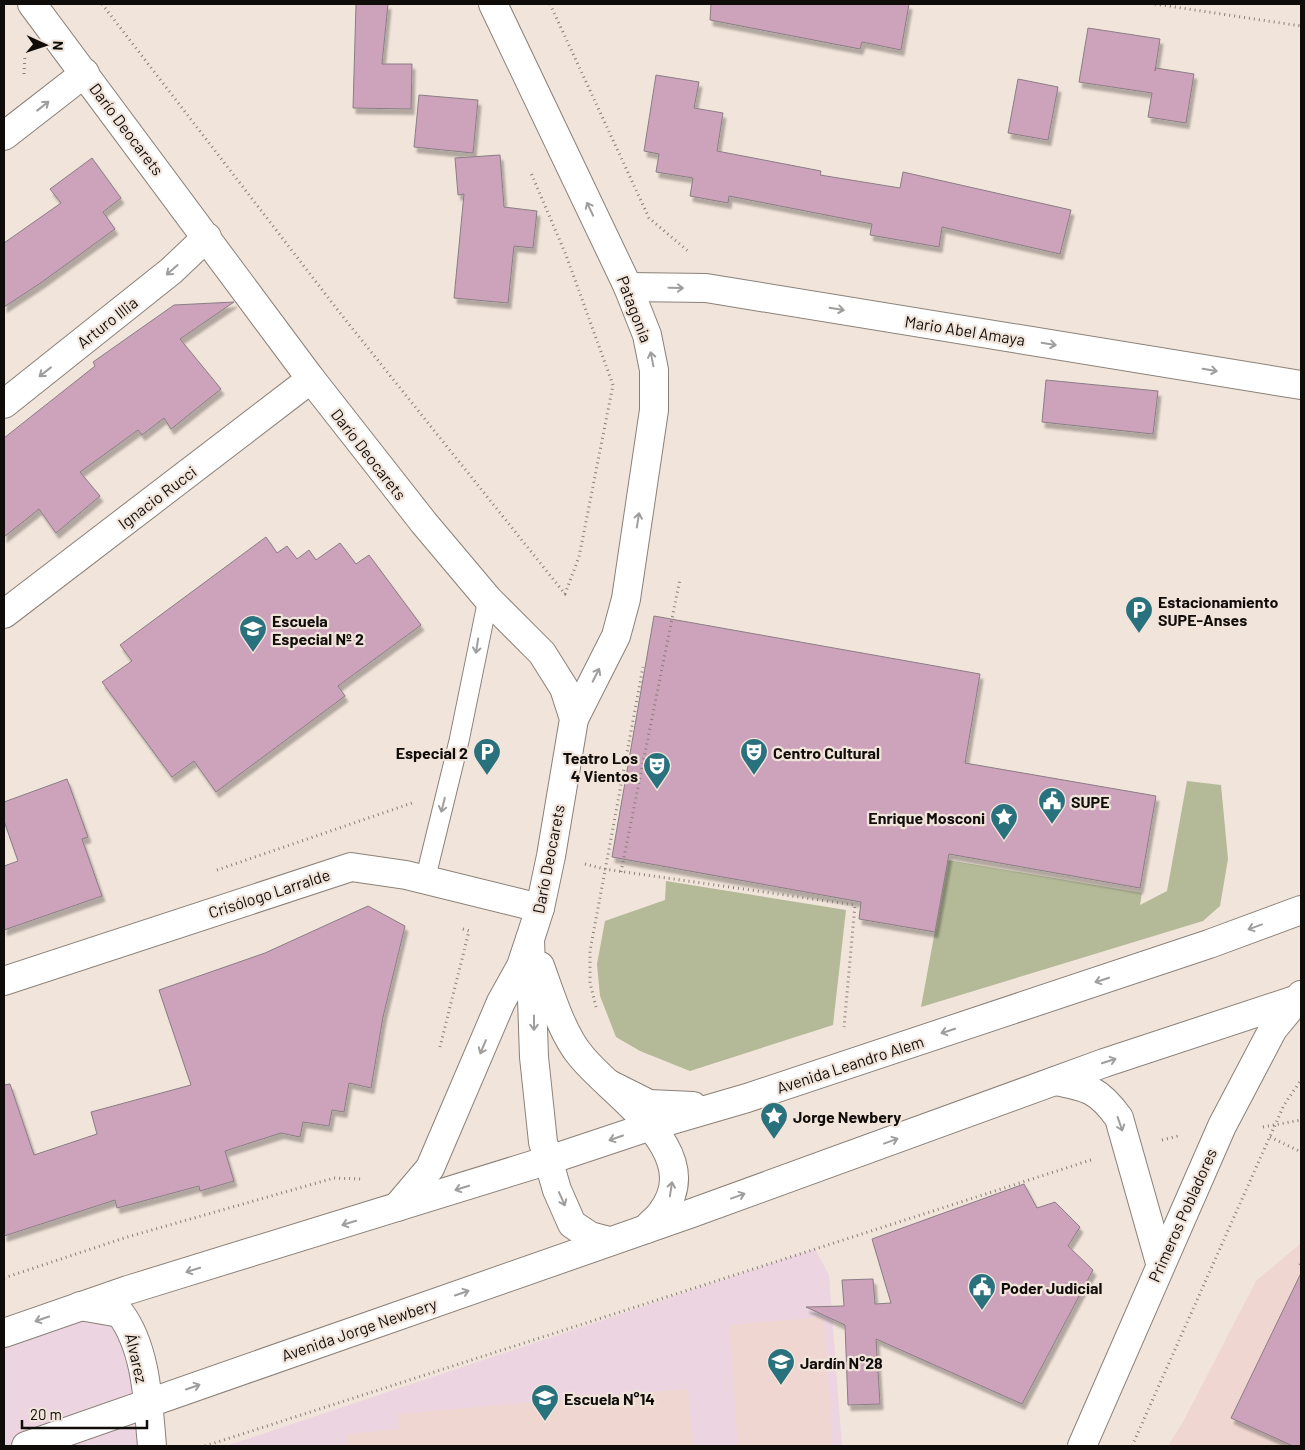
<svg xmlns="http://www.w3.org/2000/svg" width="1305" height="1450" font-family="Barlow,sans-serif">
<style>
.commercial{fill:#ecd5e1}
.education{fill:#f0d6d0}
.green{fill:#b4b998}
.building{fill:#cca3bb;stroke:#8a7d84;filter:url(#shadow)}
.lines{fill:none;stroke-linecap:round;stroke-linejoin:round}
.lane-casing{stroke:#8b8078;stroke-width:21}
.street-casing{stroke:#8b8078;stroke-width:30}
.secondary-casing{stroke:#8b8078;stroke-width:30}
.highway-casing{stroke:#8b8078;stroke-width:30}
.path{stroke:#887f79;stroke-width:3;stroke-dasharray:1 4;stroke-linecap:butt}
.lane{stroke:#fff;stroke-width:19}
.street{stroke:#fff;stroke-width:28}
.secondary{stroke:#fff;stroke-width:28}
.highway{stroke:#fff;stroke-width:28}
.oneway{stroke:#9f9e9d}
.labels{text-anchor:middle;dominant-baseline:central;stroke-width:4.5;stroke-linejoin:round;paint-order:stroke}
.street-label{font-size:16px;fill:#100c09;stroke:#f1e4da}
.poi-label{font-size:16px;font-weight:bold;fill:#100c09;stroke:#f1e4da;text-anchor:start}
</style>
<defs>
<filter id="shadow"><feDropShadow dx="3" dy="5.5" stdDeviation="1" flood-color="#0004"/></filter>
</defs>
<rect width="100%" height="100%" fill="#f1e4da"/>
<g class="commercial">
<polygon points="815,1249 829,1275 842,1446 226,1446"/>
<polygon points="120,1313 152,1446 4,1446 4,1333"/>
</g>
<g class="education">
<polygon points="1301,1243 1301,1446 1168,1446 1183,1422 1256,1281"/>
<polygon points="824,1317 832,1446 738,1446 729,1325"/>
<polygon points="688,1389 693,1446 348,1446 347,1434 399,1429 398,1414"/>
</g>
<g class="green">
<polygon points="1187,781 1221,785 1228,859 1220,906 1203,921 921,1007 948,860 1142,893 1140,905 1167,891"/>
<polygon points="666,881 846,910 833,1025 690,1071 640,1051 616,1037 600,996 597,964 605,921 665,900"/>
</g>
<g class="building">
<polygon points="356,4 388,4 382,64 412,64 411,109 353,108"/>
<polygon points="711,4 909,4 901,50 862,42 860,49 710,20"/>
<polygon points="1088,28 1160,39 1155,71 1156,68 1194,74 1186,123 1148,117 1152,93 1079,82"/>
<polygon points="656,75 699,82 694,108 723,113 717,151 821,171 820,175 900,188 903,172 1071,210 1060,254 942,227 939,247 870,235 872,224 729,196 728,203 690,196 693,178 656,172 659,154 644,151"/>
<polygon points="1018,79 1058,87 1048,140 1008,133"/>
<polygon points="419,95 478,100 473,153 414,147"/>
<polygon points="500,155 504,207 537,211 533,248 514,246 508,303 454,298 464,194 458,195 455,158"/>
<polygon points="92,158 121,198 103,212 115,229 42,282 4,307 4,243 61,203 50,189"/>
<polygon points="234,302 180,339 221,389 171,429 164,418 142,435 138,430 80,472 100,496 56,533 39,509 4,537 4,438 95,366 93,362 174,305"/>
<polygon points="1046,380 1158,391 1153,434 1042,422"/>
<polygon points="266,537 277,553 287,546 297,559 309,550 316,560 340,543 356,564 369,555 421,625 338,686 345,696 216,792 194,761 172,777 102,682 132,661 120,645"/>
<polygon points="654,616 980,674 965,763 1156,796 1140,888 949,854 935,932 859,919 861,902 612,857"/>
<polygon points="67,779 88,837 82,839 102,896 4,930 4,866 18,861 4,821 4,802"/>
<polygon points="368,906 405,926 383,1017 371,1088 349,1083 344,1112 332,1110 329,1126 303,1122 300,1137 281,1133 225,1151 234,1181 200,1191 199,1186 117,1208 115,1200 4,1236 4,1085 10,1084 34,1155 97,1134 91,1112 191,1085 159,990 265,953"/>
<polygon points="1024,1184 1037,1208 1055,1202 1080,1227 1068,1246 1093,1270 1022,1404 876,1339 880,1404 848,1405 845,1325 806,1307 844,1306 842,1280 873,1279 875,1304 891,1303 872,1239"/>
<polygon points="1301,1273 1301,1446 1293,1446 1231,1418"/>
</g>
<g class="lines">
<defs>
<polyline id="lane" points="425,880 459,741 488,599"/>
<g id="street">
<polyline points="493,4 628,287 647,335 654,370 654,410 626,599 616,636 574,719"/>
<polyline points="4,136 85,73"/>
<polyline points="628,287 706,288 1301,385"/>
<polyline points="4,404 171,271 207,237"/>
<polyline points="4,614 311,379"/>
<polyline points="4,981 351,867 406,875 540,908"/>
<path d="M80,1306l40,7c27,36 28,90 32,133"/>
</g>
<g id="secondary">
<polyline points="32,4 311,379 424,523 488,599 542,653 564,688 574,719 551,856 540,908 530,939 534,1057 543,1142 557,1190 572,1224 590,1236 609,1241"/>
<path d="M540,966c10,27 22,68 41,90 32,40 126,95 81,156 -4,6 -11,11 -16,17"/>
<polyline points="1082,1446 1222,1126 1273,1029 1301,995"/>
</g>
<g id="highway">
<path d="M1055,1081c33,6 44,9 64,37l41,145"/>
<polyline points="609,1084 649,1104 693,1106"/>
<polyline points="397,1207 430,1168 501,1002 521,966 530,939"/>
<polyline points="4,1333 128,1290 549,1160 651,1126 747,1098 1209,944 1301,910"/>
<polyline points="26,1446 692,1213 1104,1063 1301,998"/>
</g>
</defs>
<use href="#lane" class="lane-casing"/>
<use href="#street" class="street-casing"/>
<use href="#secondary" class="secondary-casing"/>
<use href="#highway" class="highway-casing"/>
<g class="path">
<polyline points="102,4 340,313 565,594 579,557 613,385 566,255 531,173"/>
<polyline points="550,4 649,218 688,251"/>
<polyline points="1155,4 1301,26"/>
<polyline points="24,74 25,55"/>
<polyline points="585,864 604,869 855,905 844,1027"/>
<polyline points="217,870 412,803"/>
<polyline points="621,872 680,579"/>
<polyline points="596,1007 590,983 590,951 643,667"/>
<polyline points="440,1047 469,931 460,928"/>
<polyline points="1263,1127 1301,1120"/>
<polyline points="1270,1137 1301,1152"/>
<polyline points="1162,1140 1178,1136"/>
<polyline points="1300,1265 1301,1262"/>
<polyline points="4,1278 124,1238 334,1178 361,1179"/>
<polyline points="205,1446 1094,1159"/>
<polyline points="1132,1446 1275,1125 1284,1105 1301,1080"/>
</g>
<use href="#lane" class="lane"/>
<use href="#street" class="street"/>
<use href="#secondary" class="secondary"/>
<use href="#highway" class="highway"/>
</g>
<defs><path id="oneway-shaft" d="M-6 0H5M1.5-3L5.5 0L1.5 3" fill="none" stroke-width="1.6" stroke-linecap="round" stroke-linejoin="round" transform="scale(1.25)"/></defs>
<g class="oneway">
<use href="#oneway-shaft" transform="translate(43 106) rotate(-38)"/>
<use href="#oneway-shaft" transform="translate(590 209) rotate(-115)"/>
<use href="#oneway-shaft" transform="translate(172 270) rotate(139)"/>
<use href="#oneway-shaft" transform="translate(676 288) rotate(1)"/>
<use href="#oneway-shaft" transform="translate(837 309) rotate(9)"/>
<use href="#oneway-shaft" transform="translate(1049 344) rotate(9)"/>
<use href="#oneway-shaft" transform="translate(652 359) rotate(-101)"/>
<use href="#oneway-shaft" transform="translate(1210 370) rotate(9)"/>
<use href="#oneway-shaft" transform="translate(45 372) rotate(142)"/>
<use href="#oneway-shaft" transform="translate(638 520) rotate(-81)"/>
<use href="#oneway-shaft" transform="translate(477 646) rotate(99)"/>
<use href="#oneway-shaft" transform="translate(596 675) rotate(-63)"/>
<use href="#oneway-shaft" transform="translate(443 805) rotate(104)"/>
<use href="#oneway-shaft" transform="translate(1255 927) rotate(160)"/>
<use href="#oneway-shaft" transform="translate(1102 980) rotate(162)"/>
<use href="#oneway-shaft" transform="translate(534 1023) rotate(90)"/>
<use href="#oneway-shaft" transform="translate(948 1031) rotate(162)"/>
<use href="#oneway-shaft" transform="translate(483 1047) rotate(113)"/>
<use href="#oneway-shaft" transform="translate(1109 1061) rotate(-18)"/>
<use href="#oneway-shaft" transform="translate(1120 1124) rotate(71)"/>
<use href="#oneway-shaft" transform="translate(616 1138) rotate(161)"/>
<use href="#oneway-shaft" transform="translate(891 1141) rotate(-20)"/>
<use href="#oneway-shaft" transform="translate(462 1188) rotate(163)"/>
<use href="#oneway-shaft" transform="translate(671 1189) rotate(-81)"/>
<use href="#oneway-shaft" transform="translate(738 1196) rotate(-20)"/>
<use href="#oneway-shaft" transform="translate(562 1199) rotate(66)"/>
<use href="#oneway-shaft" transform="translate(349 1223) rotate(163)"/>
<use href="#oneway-shaft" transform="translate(193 1270) rotate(163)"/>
<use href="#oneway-shaft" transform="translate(462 1293) rotate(-19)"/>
<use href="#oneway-shaft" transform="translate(42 1319) rotate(161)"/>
<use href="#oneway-shaft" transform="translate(193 1387) rotate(-19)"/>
</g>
<defs>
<symbol id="parking-pin" viewBox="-11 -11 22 30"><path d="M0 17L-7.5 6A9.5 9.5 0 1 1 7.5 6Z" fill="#2a717e" stroke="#f1e4da"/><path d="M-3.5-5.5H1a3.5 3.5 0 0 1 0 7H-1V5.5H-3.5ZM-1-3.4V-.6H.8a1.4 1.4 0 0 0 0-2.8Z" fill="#fff"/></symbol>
<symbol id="school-pin" viewBox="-11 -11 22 30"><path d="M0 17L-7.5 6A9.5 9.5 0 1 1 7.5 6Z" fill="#2a717e" stroke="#f1e4da"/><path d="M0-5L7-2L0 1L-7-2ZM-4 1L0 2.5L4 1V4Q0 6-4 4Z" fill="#fff"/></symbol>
<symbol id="theatre-pin" viewBox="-11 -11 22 30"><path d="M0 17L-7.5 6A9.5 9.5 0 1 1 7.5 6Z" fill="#2a717e" stroke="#f1e4da"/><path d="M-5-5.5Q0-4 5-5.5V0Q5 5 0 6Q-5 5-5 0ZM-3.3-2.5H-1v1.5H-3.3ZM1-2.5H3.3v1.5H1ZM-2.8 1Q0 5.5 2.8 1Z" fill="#fff"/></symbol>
<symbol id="civic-pin" viewBox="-11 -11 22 30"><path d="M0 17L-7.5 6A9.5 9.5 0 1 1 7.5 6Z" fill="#2a717e" stroke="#f1e4da"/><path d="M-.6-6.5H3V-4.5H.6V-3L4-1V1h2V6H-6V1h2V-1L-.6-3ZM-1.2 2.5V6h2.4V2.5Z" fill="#fff"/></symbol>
<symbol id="sight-pin" viewBox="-11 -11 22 30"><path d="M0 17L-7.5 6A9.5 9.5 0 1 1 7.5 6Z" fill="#2a717e" stroke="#f1e4da"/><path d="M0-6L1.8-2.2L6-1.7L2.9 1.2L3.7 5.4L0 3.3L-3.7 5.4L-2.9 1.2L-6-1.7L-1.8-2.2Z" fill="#fff"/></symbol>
</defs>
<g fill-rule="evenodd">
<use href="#parking-pin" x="1123" y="594" width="32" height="43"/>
<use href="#school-pin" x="237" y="613" width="32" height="43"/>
<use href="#parking-pin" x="471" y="736" width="32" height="43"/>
<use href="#theatre-pin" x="738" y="736" width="32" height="43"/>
<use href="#theatre-pin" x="641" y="750" width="32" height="43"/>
<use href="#civic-pin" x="1036" y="785" width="32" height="43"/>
<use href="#sight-pin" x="988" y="801" width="32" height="43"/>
<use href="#sight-pin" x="758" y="1100" width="32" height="43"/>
<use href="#civic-pin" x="966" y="1271" width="32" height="43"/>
<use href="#school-pin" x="765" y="1346" width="32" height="43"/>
<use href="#school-pin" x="529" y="1382" width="32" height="43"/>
</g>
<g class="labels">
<g class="street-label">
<text transform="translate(127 129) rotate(53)">Darío Deocarets</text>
<text transform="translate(635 309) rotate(69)">Patagonia</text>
<text transform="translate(107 322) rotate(-38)">Arturo Illia</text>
<text transform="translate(965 330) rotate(9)">Mario Abel Amaya</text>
<text transform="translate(369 454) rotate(52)">Darío Deocarets</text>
<text transform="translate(157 497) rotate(-37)">Ignacio Rucci</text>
<text transform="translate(548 859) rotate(-79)">Darío Deocarets</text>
<text transform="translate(269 893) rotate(-18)">Crisólogo Larralde</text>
<text transform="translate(850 1064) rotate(-18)">Avenida Leandro Alem</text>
<text transform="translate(1182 1215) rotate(-66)">Primeros Pobladores</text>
<text transform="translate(359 1329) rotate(-19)">Avenida Jorge Newbery</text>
<text transform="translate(137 1358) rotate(77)">Álvarez</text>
</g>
<g class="poi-label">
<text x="1158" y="601">Estacionamiento<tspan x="1158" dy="18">SUPE-Anses</tspan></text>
<text x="272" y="620">Escuela<tspan x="272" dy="18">Especial Nº 2</tspan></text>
<text x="468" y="752" text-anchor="end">Especial 2</text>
<text x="773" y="752">Centro Cultural</text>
<text x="638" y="757" text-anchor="end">Teatro Los<tspan x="638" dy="18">4 Vientos</tspan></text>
<text x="1071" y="801">SUPE</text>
<text x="985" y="817" text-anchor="end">Enrique Mosconi</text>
<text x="793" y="1116">Jorge Newbery</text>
<text x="1001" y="1287">Poder Judicial</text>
<text x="800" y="1362">Jardín N°28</text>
<text x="564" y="1398">Escuela N°14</text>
</g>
</g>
<rect width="1305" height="1450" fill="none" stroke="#100c09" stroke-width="10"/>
<g transform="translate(45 45) rotate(93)" stroke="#f1e4da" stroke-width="4" paint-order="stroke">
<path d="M0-4L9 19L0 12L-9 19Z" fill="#100c09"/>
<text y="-8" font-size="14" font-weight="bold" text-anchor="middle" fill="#100c09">N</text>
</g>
<path d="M22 1420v8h125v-8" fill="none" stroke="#100c09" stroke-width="2.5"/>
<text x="30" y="1420" font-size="15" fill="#100c09" stroke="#f1e4da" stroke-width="4" paint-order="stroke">20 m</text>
</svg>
